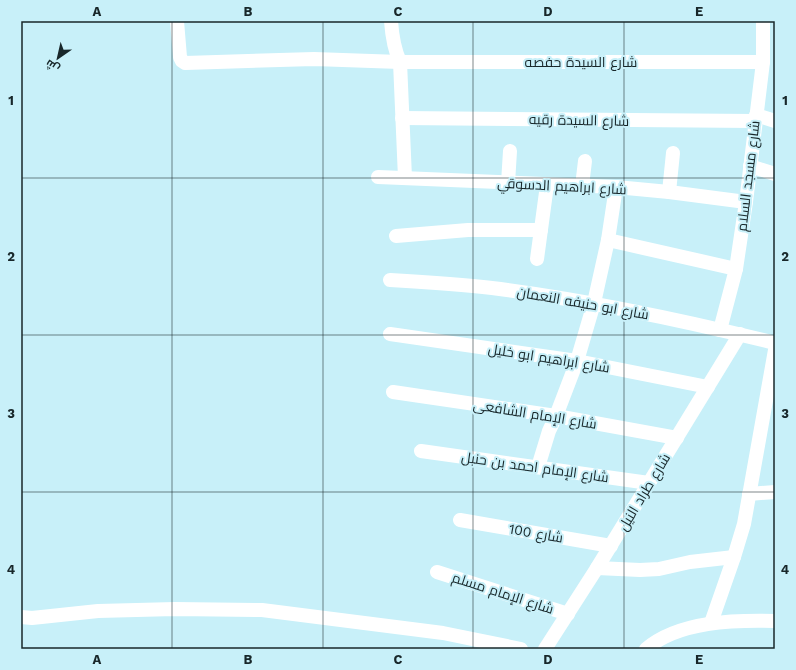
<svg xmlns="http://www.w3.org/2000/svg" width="796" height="670" font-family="'Work Sans',Cairo,sans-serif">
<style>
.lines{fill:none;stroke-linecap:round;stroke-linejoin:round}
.street{stroke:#fff;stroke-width:14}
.grid{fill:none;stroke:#18272a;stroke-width:1;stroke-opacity:0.55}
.labels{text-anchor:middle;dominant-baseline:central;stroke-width:4;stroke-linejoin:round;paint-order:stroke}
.street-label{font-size:14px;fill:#18272a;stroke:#c8f0f9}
.neatline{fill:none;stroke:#18272a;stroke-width:1.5}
.grid-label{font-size:13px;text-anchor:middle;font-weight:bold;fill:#18272a}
</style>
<rect width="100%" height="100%" fill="#c8f0f9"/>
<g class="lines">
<g class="street">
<polyline points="177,21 180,57 182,61 185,63 314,59 400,62 763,62"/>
<path d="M391,21c1,14 3,28 9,41l5,116"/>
<polyline points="756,115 775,121"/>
<polyline points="402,118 755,121"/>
<polyline points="750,166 775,174"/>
<polyline points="378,177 616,187 669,192 746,202"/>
<polyline points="508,183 510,151"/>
<polyline points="582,186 585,161"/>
<polyline points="669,192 673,153"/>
<polyline points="396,236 468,230 541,230"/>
<polyline points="608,240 736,269"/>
<polyline points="537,259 547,185"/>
<path d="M390,280c34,2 68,4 102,8 96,12 190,32 283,55"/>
<polyline points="720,330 736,269 746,202 763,62 763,21"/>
<polyline points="390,334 577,361 708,387"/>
<polyline points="393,392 556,416 677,438"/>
<polyline points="421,451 649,483"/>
<polyline points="538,467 549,431 556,416 577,361 594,303 608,240 616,187"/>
<polyline points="749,494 775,492"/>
<polyline points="460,520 611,546"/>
<polyline points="597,568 640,570 659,569 690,562 734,557"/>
<polyline points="437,572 568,614"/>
<polyline points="21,617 32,618 98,611 175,609 262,610 443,633 521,649"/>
<polyline points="711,623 734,557 744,524 775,350"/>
<polyline points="545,649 597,568 740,334"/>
<path d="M646,649c33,-28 88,-29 129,-28"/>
</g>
</g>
<path class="grid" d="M172,21v628M323,21v628M473,21v628M624,21v628M21,178h754M21,335h754M21,492h754"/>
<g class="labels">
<g class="street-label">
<text x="581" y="62">شارع السيدة حفصه</text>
<text transform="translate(579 120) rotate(1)">شارع السيدة رقيه</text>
<text transform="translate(748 176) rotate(-83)">شارع مسجد السلام</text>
<text transform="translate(562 186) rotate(3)">شارع ابراهيم الدسوقي</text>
<text transform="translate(583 303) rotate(10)">شارع ابو حنيفه النعمان</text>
<text transform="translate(549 358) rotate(9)">شارع ابراهيم ابو خليل</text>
<text transform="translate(535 414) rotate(9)">شارع الإمام الشافعى</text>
<text transform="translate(535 467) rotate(8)">شارع الإمام احمد بن حنبل</text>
<text transform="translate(644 492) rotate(-59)">شارع طراد النيل</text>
<text transform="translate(536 533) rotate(10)">شارع 100</text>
<text transform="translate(503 593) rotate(18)">شارع الإمام مسلم</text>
</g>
</g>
<rect width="796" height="670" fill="none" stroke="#c8f0f9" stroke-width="44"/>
<g transform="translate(58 58) rotate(214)" stroke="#c8f0f9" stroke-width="3" paint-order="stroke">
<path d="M0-3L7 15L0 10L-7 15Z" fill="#18272a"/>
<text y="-6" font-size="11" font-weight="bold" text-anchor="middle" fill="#18272a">ش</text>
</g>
<rect x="22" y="22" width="752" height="626" class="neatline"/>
<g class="grid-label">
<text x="97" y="16">A</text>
<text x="248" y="16">B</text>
<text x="398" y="16">C</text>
<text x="548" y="16">D</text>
<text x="699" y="16">E</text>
<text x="11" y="105">1</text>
<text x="785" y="105">1</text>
<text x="11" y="261">2</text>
<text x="785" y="261">2</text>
<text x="11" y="418">3</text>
<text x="785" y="418">3</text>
<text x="11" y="574">4</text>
<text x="785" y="574">4</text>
<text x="97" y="664">A</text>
<text x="248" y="664">B</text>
<text x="398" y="664">C</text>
<text x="548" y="664">D</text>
<text x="699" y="664">E</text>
</g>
</svg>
